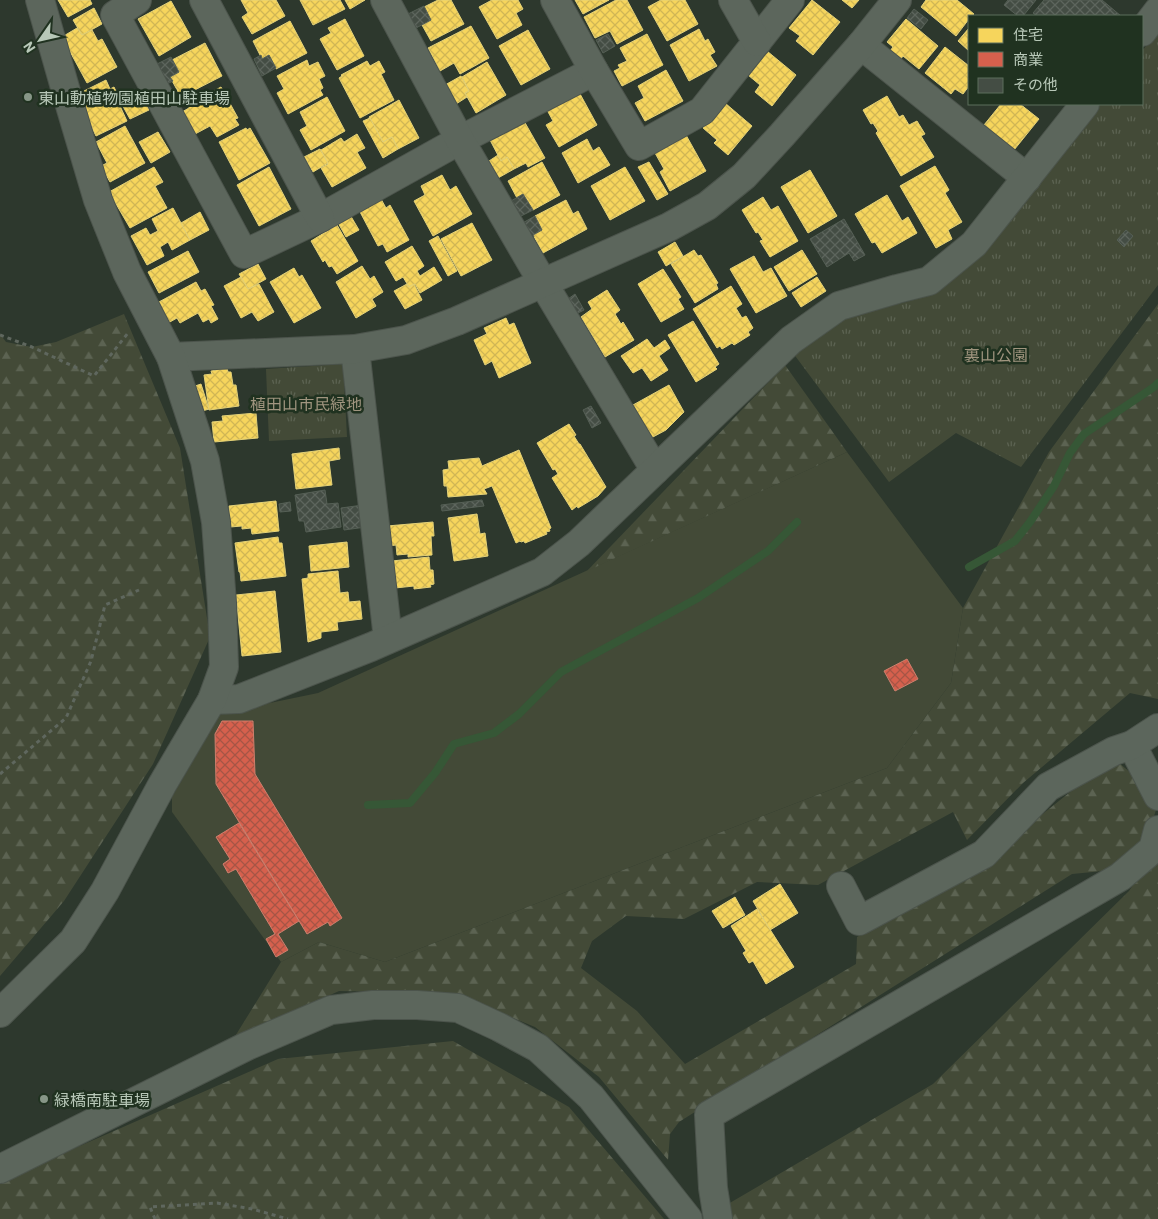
<svg xmlns="http://www.w3.org/2000/svg" width="1158" height="1219" font-family="Barlow,'Noto Sans JP',sans-serif">
<style>
.green{fill:#434a37}
.forest{fill:url(#forest-firs)}
.park{fill:url(#park-tufts)}
.homes{fill:url(#homes-cross-hatch);stroke:#e3d178}
.shops{fill:url(#shops-cross-hatch);stroke:#cd7f6d}
.lines{fill:none;stroke-linecap:round;stroke-linejoin:round}
.stream{stroke:#365736;stroke-width:8}
.building{fill:url(#building-cross-hatch);stroke:#555f55}
.minor-casing{stroke:#4c544c;stroke-width:30}
.path{stroke:#5f675e;stroke-width:3;stroke-dasharray:4 4;stroke-linecap:butt}
.minor{stroke:#5c665c;stroke-width:28}
.poi-dot{fill:#879687;stroke:#203220;stroke-width:2}
.labels{text-anchor:middle;dominant-baseline:central;stroke-width:5;stroke-linejoin:round;paint-order:stroke}
.poi-label{font-size:16px;fill:#b8c8b8;stroke:#203220;text-anchor:start}
.park-label{font-size:16px;fill:#a0957f;stroke:#203220}
</style>
<defs>
<pattern id="forest-firs" width="22" height="20" patternUnits="userSpaceOnUse" patternTransform="scale(1.25)"><rect width="22" height="20" fill="#434a37"/><path d="M5 1l3.5 6h-7zM16 11l3.5 6h-7z" fill="#5c6352"/></pattern>
<pattern id="park-tufts" width="24" height="20" patternUnits="userSpaceOnUse" patternTransform="scale(1.25)"><rect width="24" height="20" fill="#434a37"/><path d="M3 7l-1-3M5 7V3M7 7l1-3M15 17l-1-3M17 17v-4M19 17l1-3" fill="none" stroke="#5c6352"/></pattern>
<pattern id="homes-cross-hatch" width="8" height="8" patternUnits="userSpaceOnUse" patternTransform="scale(1.25)"><rect width="8" height="8" fill="#f6d55c"/><path d="M0 0l8 8M0 8l8-8" fill="none" stroke="#d0b655"/></pattern>
<pattern id="shops-cross-hatch" width="8" height="8" patternUnits="userSpaceOnUse" patternTransform="scale(1.25)"><rect width="8" height="8" fill="#d6604d"/><path d="M0 0l8 8M0 8l8-8" fill="none" stroke="#a65546"/></pattern>
<pattern id="building-cross-hatch" width="8" height="8" patternUnits="userSpaceOnUse" patternTransform="scale(1.25)"><rect width="8" height="8" fill="#444d44"/><path d="M0 0l8 8M0 8l8-8" fill="none" stroke="#5d655d"/></pattern>
</defs>
<rect width="100%" height="100%" fill="#2d382d"/>
<polygon class="green" points="847,452 963,608 951,683 887,768 385,962 319,942 281,962 172,812 172,797 221,713 318,693"/>
<g class="forest">
<polygon points="1158,304 1158,699 1130,693 1023,783 967,840 953,812 818,885 757,882 684,919 626,916 592,941 581,968 637,1011 685,1064 856,964 857,937 997,857 1029,825 1090,776 1119,763 1144,784 1156,810 1142,851 1113,870 1072,874 679,1122 670,1134 668,1160 599,1077 535,1027 452,993 339,991 234,1038 281,962 319,942 385,962 887,768 951,683 963,608 1049,452"/>
<polygon points="124,314 180,448 210,637 153,764 64,901 0,976 0,334 6,342 32,347 56,342"/>
<polygon points="785,365 847,452 587,571"/>
<polygon points="1158,847 1158,1219 709,1219 728,1204 933,1084 1129,891"/>
<polygon points="453,1041 569,1107 664,1219 0,1219 0,1181 278,1059"/>
</g>
<g class="park">
<polygon points="1158,31 1158,285 1021,467 956,433 889,482 793,353 844,319 920,298 970,265 1100,104 1142,104 1142,51"/>
<polygon points="343,364 347,437 269,441 266,369"/>
</g>
<g class="homes">
<polygon points="58,0 90,0 92,4 68,17"/>
<polygon points="241,0 276,0 285,16 252,34 242,17 248,13"/>
<polygon points="300,0 340,0 345,9 313,25"/>
<polygon points="345,0 365,0 350,9"/>
<polygon points="438,0 451,0 464,24 431,41 422,25 431,20 424,7"/>
<polygon points="492,0 518,0 523,9 516,13 522,25 497,39 479,7"/>
<polygon points="575,0 609,0 583,14"/>
<polygon points="616,0 627,0 643,30 617,44 610,31 595,38 584,17"/>
<polygon points="661,0 685,0 698,24 667,41 648,7"/>
<polygon points="812,0 840,22 813,55 796,41 800,36 789,28"/>
<polygon points="842,0 859,0 852,8"/>
<polygon points="926,0 957,0 974,14 972,16 969,16 969,19 956,36 921,7"/>
<polygon points="171,1 191,37 159,56 138,19"/>
<polygon points="94,8 102,24 82,35 73,20"/>
<polygon points="345,19 364,56 337,70 320,39 331,33 328,28"/>
<polygon points="906,19 938,46 919,69 903,56 900,60 890,51 893,47 887,42"/>
<polygon points="290,21 307,53 276,69 269,55 262,59 253,41"/>
<polygon points="471,26 489,58 460,74 454,63 440,71 428,48"/>
<polygon points="77,28 82,35 92,30 98,41 102,39 117,67 87,83 62,37"/>
<polygon points="969,28 969,51 958,41"/>
<polygon points="699,29 705,41 708,39 715,52 710,55 717,66 689,81 670,45"/>
<polygon points="528,30 550,69 521,85 499,46"/>
<polygon points="647,34 663,65 622,86 614,71 620,68 618,65 627,61 620,48"/>
<polygon points="205,43 222,76 181,97 170,77 179,72 172,60"/>
<polygon points="945,47 969,66 969,86 963,94 955,89 951,94 925,73"/>
<polygon points="767,51 796,75 772,106 755,92 760,85 748,75"/>
<polygon points="307,60 309,66 318,62 325,76 319,79 323,88 320,90 323,95 288,114 277,93 284,89 277,76"/>
<polygon points="367,61 370,66 379,61 385,72 381,74 394,100 360,118 339,78 342,76 341,75"/>
<polygon points="487,62 506,95 476,113 465,93 469,91 462,77"/>
<polygon points="666,70 683,101 645,121 635,103 644,98 638,86"/>
<polygon points="461,76 469,91 465,93 467,97 456,104 445,85"/>
<polygon points="106,80 110,89 114,87 122,104 120,106 127,121 96,136 76,95"/>
<polygon points="221,87 238,118 235,119 239,125 217,137 210,126 195,134 182,112 189,108 187,105"/>
<polygon points="140,91 149,110 130,119 120,101"/>
<polygon points="579,92 597,125 559,147 546,125 553,121 547,110"/>
<polygon points="887,96 899,117 903,115 909,125 917,121 925,134 921,136 934,157 901,176 876,133 878,131 873,123 871,124 863,110"/>
<polygon points="327,97 345,131 311,150 300,130 307,126 300,112"/>
<polygon points="399,100 419,138 398,149 392,137 383,142 369,117"/>
<polygon points="725,103 752,126 728,155 714,143 717,140 703,128"/>
<polygon points="1001,104 1020,104 1039,119 1014,150 984,125"/>
<polygon points="370,118 383,142 392,137 398,149 383,158 363,121"/>
<polygon points="524,121 545,158 528,167 526,163 514,169 507,157 501,161 490,140"/>
<polygon points="125,126 145,163 110,182 101,166 107,163 96,142"/>
<polygon points="246,128 247,130 250,128 270,163 239,180 219,142"/>
<polygon points="158,132 170,152 151,163 139,142"/>
<polygon points="357,134 365,148 357,152 366,168 332,187 321,168 328,164 321,150 341,138 344,142"/>
<polygon points="686,135 706,171 670,191 660,172 664,169 655,153"/>
<polygon points="587,139 593,151 599,147 610,165 578,183 562,153"/>
<polygon points="320,149 328,163 313,172 304,157"/>
<polygon points="498,155 501,161 507,157 514,169 498,178 489,161"/>
<polygon points="542,162 560,195 533,210 523,194 517,198 508,181"/>
<polygon points="649,162 668,194 657,200 638,167"/>
<polygon points="935,166 949,190 945,193 962,222 948,230 952,239 936,248 900,186"/>
<polygon points="154,167 163,182 155,186 167,208 130,228 109,192"/>
<polygon points="269,167 291,209 259,226 237,185"/>
<polygon points="625,167 645,201 610,220 591,186"/>
<polygon points="810,170 837,216 808,233 781,187"/>
<polygon points="442,175 450,190 456,186 472,214 433,236 414,201 425,195 421,186"/>
<polygon points="887,195 902,221 908,217 917,233 882,253 875,242 872,243 855,214"/>
<polygon points="763,197 771,210 778,206 798,241 770,257 760,241 763,240 758,232 756,233 742,210"/>
<polygon points="381,199 386,208 390,205 409,240 387,252 383,244 378,246 359,210"/>
<polygon points="566,200 573,214 578,211 587,229 543,253 533,235 542,230 535,216"/>
<polygon points="173,208 190,240 172,250 168,242 160,247 164,256 147,265 131,236 146,228 150,235 158,231 152,219"/>
<polygon points="200,212 209,230 190,240 181,223"/>
<polygon points="349,213 359,230 346,237 337,221"/>
<polygon points="472,223 492,260 461,276 441,239"/>
<polygon points="337,225 358,261 337,274 332,266 329,267 325,260 323,262 311,241"/>
<polygon points="438,236 457,271 448,276 429,241"/>
<polygon points="675,242 683,256 666,266 658,252"/>
<polygon points="412,246 424,266 417,271 420,276 434,267 442,280 420,293 415,284 409,287 403,277 396,281 385,262"/>
<polygon points="694,250 698,256 701,255 718,283 716,284 718,289 695,303 671,264"/>
<polygon points="802,250 817,274 789,291 774,267"/>
<polygon points="188,251 199,272 159,293 148,272"/>
<polygon points="754,256 763,272 771,268 787,296 756,313 730,269"/>
<polygon points="258,264 266,279 248,289 239,274"/>
<polygon points="362,266 370,279 374,276 383,292 372,299 376,306 356,318 336,282"/>
<polygon points="294,268 299,277 302,275 321,308 294,323 270,282"/>
<polygon points="663,269 681,297 678,299 684,309 661,322 638,284"/>
<polygon points="241,277 248,289 259,284 274,312 258,321 252,312 241,318 224,286"/>
<polygon points="817,277 826,291 801,307 792,293"/>
<polygon points="196,282 201,291 205,289 214,305 211,306 218,319 211,323 209,319 203,322 198,313 180,323 177,318 168,323 157,303"/>
<polygon points="407,284 409,287 414,284 422,300 405,309 394,291"/>
<polygon points="731,286 742,304 736,308 742,318 746,316 753,328 748,332 750,335 734,345 732,343 722,349 720,346 717,348 693,309"/>
<polygon points="607,290 620,310 615,314 621,324 623,322 634,340 605,357 581,317 592,309 588,302"/>
<polygon points="506,318 509,325 514,323 531,363 499,378 492,361 485,365 474,340 487,334 484,328"/>
<polygon points="693,321 719,364 715,367 717,369 696,382 668,335"/>
<polygon points="647,339 654,348 665,340 670,348 659,356 668,370 651,381 642,368 633,373 621,356"/>
<polygon points="227,368 228,372 231,372 233,385 236,385 239,406 209,410 204,375 212,374 211,371"/>
<polygon points="201,384 209,409 199,412 189,388"/>
<polygon points="669,385 684,412 666,430 651,438 633,405"/>
<polygon points="256,413 258,438 214,442 212,422 223,421 222,416"/>
<polygon points="569,424 576,435 574,436 579,444 580,444 606,487 598,496 578,508 577,506 572,510 552,478 558,474 555,469 553,470 537,443"/>
<polygon points="339,448 340,459 329,461 332,485 296,489 292,454"/>
<polygon points="519,450 551,528 549,529 550,531 546,532 547,534 525,543 524,541 521,542 520,541 516,543 492,486 484,489 487,494 448,497 447,486 444,486 443,470 449,469 448,461 479,458 482,466"/>
<polygon points="276,501 279,531 252,534 251,528 242,529 242,526 230,527 229,506"/>
<polygon points="477,514 480,534 485,533 488,556 454,561 448,518"/>
<polygon points="433,522 434,536 431,536 432,555 408,557 408,554 397,555 396,545 388,546 387,526"/>
<polygon points="278,537 279,543 282,543 286,576 241,581 240,572 239,572 235,543"/>
<polygon points="347,542 349,567 311,571 309,546"/>
<polygon points="429,557 430,570 433,570 434,584 430,585 431,587 414,589 414,586 395,588 392,561"/>
<polygon points="338,571 340,593 348,592 349,602 360,601 362,619 337,622 338,630 321,632 321,638 308,642 302,579 308,578 308,574"/>
<polygon points="275,591 281,652 242,656 236,595"/>
<polygon points="780,884 798,913 770,930 753,901"/>
<polygon points="735,897 745,915 723,928 712,911"/>
<polygon points="757,909 794,967 766,984 753,961 749,963 743,953 746,951 731,926"/>
</g>
<g class="shops">
<polygon points="907,659 918,679 895,691 884,671"/>
<polygon points="222,721 253,721 255,774 342,918 330,926 328,922 307,934 216,784 215,734"/>
<polygon points="239,823 299,921 278,934 288,950 276,957 266,939 275,934 236,869 228,873 223,864 230,859 216,837"/>
</g>
<g class="lines">
<g class="stream">
<polyline points="969,567 1015,541 1030,522 1054,486 1070,453 1084,434 1154,387 1158,383"/>
<polyline points="368,805 410,803 435,773 454,744 494,733 519,714 561,672 698,598 768,551 797,522"/>
</g>
</g>
<g class="building">
<polygon points="1008,0 1036,0 1023,16 1018,16 1004,5"/>
<polygon points="1044,0 1102,0 1121,16 1037,16 1033,13"/>
<polygon points="424,6 431,20 416,28 408,14"/>
<polygon points="914,9 928,20 921,29 907,18"/>
<polygon points="608,34 615,46 603,53 596,40"/>
<polygon points="261,55 262,59 269,55 276,68 262,76 254,59"/>
<polygon points="171,57 179,72 170,77 173,81 163,86 153,66"/>
<polygon points="523,194 533,210 519,217 511,201"/>
<polygon points="535,216 542,230 533,235 534,237 528,240 519,225"/>
<polygon points="844,219 865,255 854,261 849,253 827,267 810,239"/>
<polygon points="1126,230 1133,236 1124,247 1117,240"/>
<polygon points="575,294 584,310 576,314 568,299"/>
<polygon points="591,406 601,423 592,428 583,410"/>
<polygon points="325,490 327,504 338,503 341,527 306,532 304,521 299,521 295,495"/>
<polygon points="482,500 484,506 442,511 441,505"/>
<polygon points="290,502 291,511 280,512 279,504"/>
<polygon points="363,505 366,527 344,530 341,508"/>
</g>
<g class="lines">
<defs>
<g id="minor">
<polyline points="137,0 115,15 244,254 320,218 460,140 594,71"/>
<polyline points="204,0 320,218"/>
<polyline points="385,0 460,140 543,283 655,470"/>
<polyline points="555,0 594,71 639,146 702,111 790,0"/>
<polyline points="733,0 757,42"/>
<polyline points="1142,32 1158,11"/>
<polyline points="861,45 1027,178"/>
<polyline points="355,349 388,639"/>
<polyline points="171,357 355,349 406,340 457,321 669,227 707,206 744,176 782,135 861,45 897,0"/>
<polyline points="212,700 239,699 371,647 542,572 579,543 791,340 839,306 897,289 929,281 974,244 1085,104"/>
<polyline points="1132,745 1158,796"/>
<polyline points="841,886 859,921 984,854 1048,787 1114,751 1132,745 1158,728"/>
<polyline points="0,1013 73,941 105,891 162,785 212,700 224,667 222,603 216,522 205,461 171,357 127,272 98,200 71,109 40,0"/>
<polyline points="0,1169 247,1046 331,1010 373,1005 417,1005 458,1008 499,1027 538,1048 591,1097 658,1181 688,1219"/>
<polyline points="718,1219 713,1188 709,1115 1120,877 1153,849 1158,830"/>
</g>
</defs>
<use href="#minor" class="minor-casing"/>
<g class="path">
<polyline points="0,335 32,347 94,376 128,333"/>
<polyline points="0,774 66,718 91,661 105,605 139,590"/>
<polyline points="155,1219 150,1207 217,1203 252,1209 288,1219"/>
</g>
<use href="#minor" class="minor"/>
</g>
<g class="poi-dot">
<circle cx="28" cy="97" r="5"/>
<circle cx="44" cy="1099" r="5"/>
</g>
<g class="labels">
<g class="poi-label">
<text x="38" y="97">東山動植物園植田山駐車場</text>
<text x="54" y="1099">緑橋南駐車場</text>
</g>
<g class="park-label">
<text x="996" y="354">裏山公園</text>
<text x="306" y="403">植田山市民緑地</text>
</g>
</g>
<rect x="968" y="15" width="175" height="90" fill="#203220" stroke="#5d6e5d"/>
<rect x="978" y="28" width="25" height="15" fill="#f6d55c" stroke="#5d6e5d"/>
<text x="1013" y="40" font-size="15" fill="#b8c8b8">住宅</text>
<rect x="978" y="52" width="25" height="15" fill="#d6604d" stroke="#5d6e5d"/>
<text x="1013" y="65" font-size="15" fill="#b8c8b8">商業</text>
<rect x="978" y="78" width="25" height="15" fill="#444d44" stroke="#5d6e5d"/>
<text x="1013" y="90" font-size="15" fill="#b8c8b8">その他</text>
<g transform="translate(40 40) rotate(236)" stroke="#203220" stroke-width="4" paint-order="stroke">
<path d="M0-4L9 19L0 12L-9 19Z" fill="#b8c8b8"/>
<text y="-8" font-size="14" font-weight="bold" text-anchor="middle" fill="#b8c8b8">N</text>
</g>
</svg>
